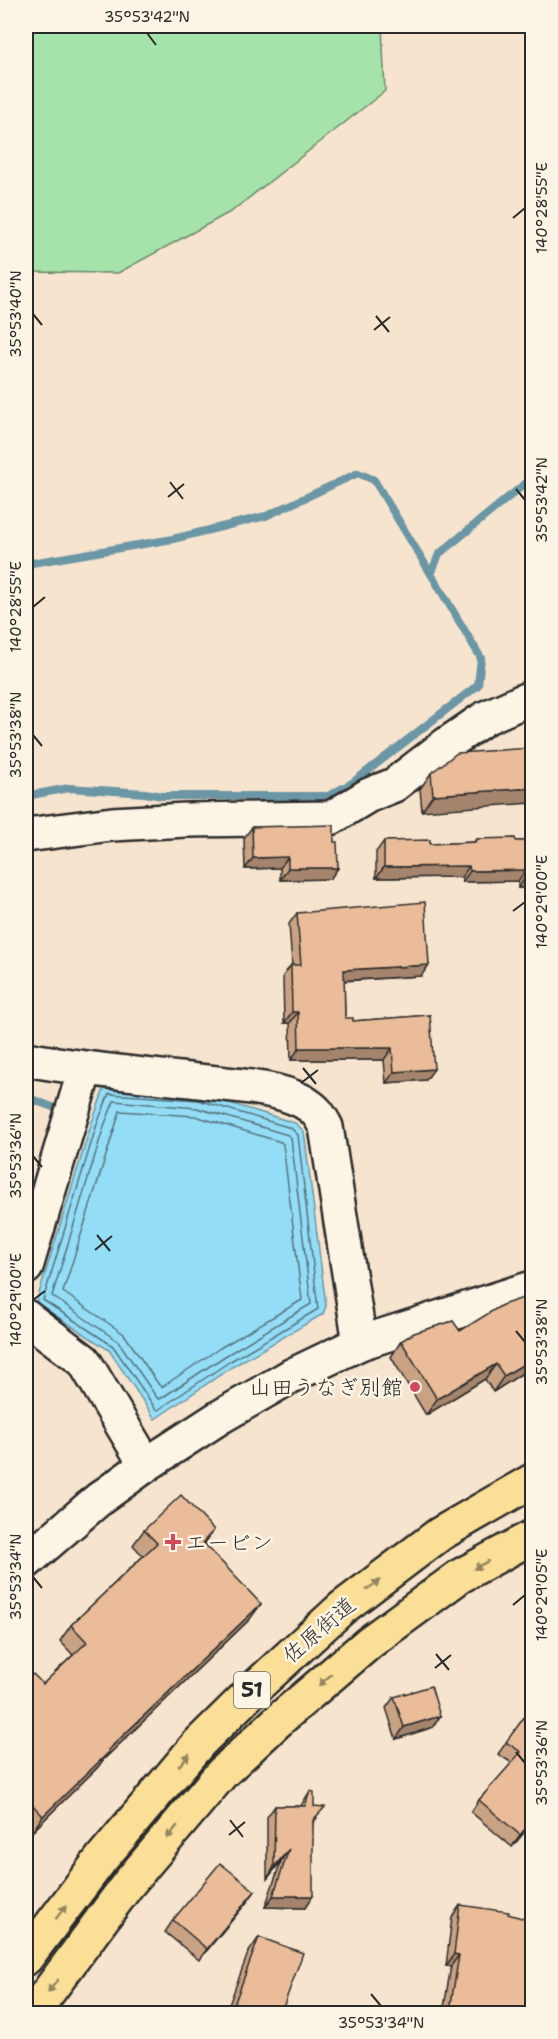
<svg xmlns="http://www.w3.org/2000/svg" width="558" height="2039" font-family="'Shantell Sans','Klee One',sans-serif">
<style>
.green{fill:#a6e3ab;stroke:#68876b;stroke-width:1.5}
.water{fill:#94ddf6;stroke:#6a96a5;stroke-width:1.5}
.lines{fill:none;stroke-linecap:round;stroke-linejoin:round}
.shore{stroke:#55727c;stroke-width:1.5}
.stream{stroke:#6a96a5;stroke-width:8}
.minor-casing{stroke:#2b2b2b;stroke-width:38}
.highway-casing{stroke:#2b2b2b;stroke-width:38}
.minor{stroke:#fcf5e5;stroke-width:33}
.highway{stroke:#fbdf96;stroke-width:33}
.wall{fill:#c9a284;stroke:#2b2b2b;stroke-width:1.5}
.shaded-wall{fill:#a4846c;stroke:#2b2b2b;stroke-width:1.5}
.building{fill:#eabc9a;stroke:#2b2b2b;stroke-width:1.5}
.oneway{fill:#938560}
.ticks{fill:none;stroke:#2b2b2b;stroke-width:2}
.poi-dot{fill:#d1495b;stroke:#fcf5e5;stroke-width:2}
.labels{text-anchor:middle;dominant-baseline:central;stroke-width:5;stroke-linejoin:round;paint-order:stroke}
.shield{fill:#fcf5e5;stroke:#6a6863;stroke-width:1.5}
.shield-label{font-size:21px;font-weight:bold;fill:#2b2b2b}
.poi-label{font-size:22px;fill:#2b2b2b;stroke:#fcf5e5;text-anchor:end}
.street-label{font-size:22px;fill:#2b2b2b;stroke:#fcf5e5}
.neatline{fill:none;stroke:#2b2b2b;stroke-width:2}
.ticks-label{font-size:15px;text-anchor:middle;fill:#2b2b2b}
</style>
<rect width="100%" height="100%" fill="#f7e4ce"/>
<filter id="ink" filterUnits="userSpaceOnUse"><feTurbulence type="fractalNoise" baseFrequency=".0167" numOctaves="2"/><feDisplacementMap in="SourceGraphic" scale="12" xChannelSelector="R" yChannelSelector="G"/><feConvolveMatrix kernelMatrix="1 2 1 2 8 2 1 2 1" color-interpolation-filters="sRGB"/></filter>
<g filter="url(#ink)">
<polygon class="green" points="26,26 382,26 385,91 232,211 118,273 26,272"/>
<polygon class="water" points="105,1086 200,1094 295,1123 304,1131 326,1306 323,1314 232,1367 155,1419 109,1350 36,1303 92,1122"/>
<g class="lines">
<g class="shore">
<polygon points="109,1094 198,1100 291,1128 298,1135 318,1309 229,1362 158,1410 155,1408 113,1346 43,1300 97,1124"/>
<polygon points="114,1101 197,1108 288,1135 291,1138 311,1304 225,1356 160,1399 157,1398 118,1341 52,1296 104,1126"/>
<polygon points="120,1111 195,1116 281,1142 283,1144 302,1300 220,1348 162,1387 159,1385 124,1334 63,1292"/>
</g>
<g class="stream">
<polyline points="26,564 173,539 266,516 358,473 374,480 431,574"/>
<polyline points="26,796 69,788 145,793 162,796 328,796 352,783 478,685 481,658 431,574 439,554 532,478"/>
<polyline points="26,1097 66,1112"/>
</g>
<defs>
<g id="minor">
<polyline points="26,835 112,824 186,820 331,818 369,795 394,785 447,744 485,718 532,697"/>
<path d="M26,1059c60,11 121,16 182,23 30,4 66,5 94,19 14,8 17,13 24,26l34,216"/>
<polyline points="26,1267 85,1069"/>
<polyline points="26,1317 84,1361 146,1465"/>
<polyline points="26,1562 99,1499 146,1465 220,1417 291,1376 360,1343 532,1288"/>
</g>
<g id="highway">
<polyline points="26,1958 102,1858 199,1743 259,1684 342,1608 440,1534 532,1481"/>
<polyline points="32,2014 128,1884 222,1773 281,1718 370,1642 460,1576 532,1537"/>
</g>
</defs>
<use href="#minor" class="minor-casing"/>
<use href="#highway" class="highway-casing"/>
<use href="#minor" class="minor"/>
<use href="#highway" class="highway"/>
</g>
<g class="wall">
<polygon points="532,748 422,811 420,789 431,773"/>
<polygon points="252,827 334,842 338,868 330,879 280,880 280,868 245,869 244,838"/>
<polygon points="476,839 516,841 532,841 532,888 518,888 518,881 462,882 462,877 376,878 376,852 384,841 430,844 474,842"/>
<polygon points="297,913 421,976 344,981 345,1018 353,1021 430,1015 426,1080 386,1083 384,1060 291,1060 290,1023 284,1023 283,976 291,965 292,965 289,924"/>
<polygon points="460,1331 532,1367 493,1392 485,1379 426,1415 391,1357 401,1341"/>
<polygon points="144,1530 205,1544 250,1619 103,1760 98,1767 32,1832 26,1825 26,1681 43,1684 73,1655 60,1641 71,1625 143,1556 133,1545"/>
<polygon points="394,1697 440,1716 433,1727 396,1739 386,1708"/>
<polygon points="528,1712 532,1715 532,1823 512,1847 471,1812 479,1800 512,1763 498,1754"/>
<polygon points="310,1791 317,1818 313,1822 305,1908 265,1907 281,1861 267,1879 267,1817 275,1806 301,1806 303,1802"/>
<polygon points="255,1891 247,1902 199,1960 165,1932 173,1920"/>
<polygon points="460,1905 508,1914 532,2013 443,2013 451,1966 446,1966 452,1917"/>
<polygon points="259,1937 281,2013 226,2013 248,1953"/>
</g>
<g class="shaded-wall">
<polygon points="532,788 532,803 422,811 433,795"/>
<polygon points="288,857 280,868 245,869 253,858"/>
<polygon points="469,866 462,877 376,878 384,867"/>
<polygon points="288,868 338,868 330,879 280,880"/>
<polygon points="526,870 518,881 462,882 470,871"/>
<polygon points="526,876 532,876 532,888 518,888"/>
<polygon points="429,965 421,976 336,981 344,970"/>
<polygon points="292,1012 298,1012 290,1023 284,1023"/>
<polygon points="299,1048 392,1048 384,1060 291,1060"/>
<polygon points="434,1069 426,1080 386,1083 394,1072"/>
<polygon points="532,1359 532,1367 493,1392 504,1376"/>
<polygon points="496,1364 485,1379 426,1415 437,1399"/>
<polygon points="214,1530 203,1546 203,1542"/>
<polygon points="261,1604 250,1619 103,1760 98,1767 32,1832 43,1816 108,1750"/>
<polygon points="440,1716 433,1727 396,1739 404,1727"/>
<polygon points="532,1821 532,1823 512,1847 520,1835"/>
<polygon points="289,1849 281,1861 267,1879 274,1867"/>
<polygon points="255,1891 247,1902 199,1960 207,1949"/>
<polygon points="273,1896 313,1896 305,1908 265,1907"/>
<polygon points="454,1954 459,1955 451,1966 446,1966"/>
<polygon points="450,2010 462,2013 447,2013"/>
</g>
<g class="building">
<polygon points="532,748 532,788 433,795 431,773 457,753"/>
<polygon points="334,825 334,842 337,842 338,868 288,868 288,857 253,858 252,827"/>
<polygon points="515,838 516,841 532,841 532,876 526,876 526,870 470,871 469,866 384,867 384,841 430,840 430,844 476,842 476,839"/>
<polygon points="425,902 429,965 344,970 345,1018 353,1018 353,1021 430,1015 434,1069 394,1072 392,1048 299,1048 298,1012 292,1012 291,965 301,965 297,913"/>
<polygon points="532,1295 532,1359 504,1376 496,1364 437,1399 401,1341 414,1333 453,1321 460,1331 502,1305"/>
<polygon points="181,1495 214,1530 203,1542 261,1604 108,1750 109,1752 43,1816 26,1798 26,1681 33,1674 43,1684 87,1642 71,1625 157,1543 144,1530"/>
<polygon points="431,1686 440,1716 404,1727 394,1697"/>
<polygon points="528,1712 532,1715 532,1821 520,1835 479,1800 521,1752 506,1742"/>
<polygon points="310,1791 314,1792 314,1806 325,1807 313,1820 313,1896 273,1896 289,1849 274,1867 275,1806 305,1806"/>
<polygon points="220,1863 255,1891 207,1949 173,1920"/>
<polygon points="460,1905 509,1912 508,1914 532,1921 532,2013 462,2013 450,2010 459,1955 454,1954"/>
<polygon points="259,1937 303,1953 281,2013 231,2013"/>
</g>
<defs><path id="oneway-solid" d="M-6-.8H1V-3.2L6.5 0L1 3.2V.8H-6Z" transform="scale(1.5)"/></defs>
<g class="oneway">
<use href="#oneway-solid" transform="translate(481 1565) rotate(151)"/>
<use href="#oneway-solid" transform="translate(373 1585) rotate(-37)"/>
<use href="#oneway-solid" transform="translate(325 1680) rotate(139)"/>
<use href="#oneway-solid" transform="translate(184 1760) rotate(-50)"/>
<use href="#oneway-solid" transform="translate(172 1832) rotate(130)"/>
<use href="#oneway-solid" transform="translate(61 1912) rotate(-53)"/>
<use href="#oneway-solid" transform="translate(53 1986) rotate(128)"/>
</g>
</g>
<path class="ticks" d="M147,33l9,12M513,218l12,-10M33,314l9,11M376,316l13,16M374,330l16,-13M170,482l13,17M516,489l9,11M168,497l16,-13M33,607l12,-10M33,735l9,11M513,911l12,-9M303,1068l13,16M301,1083l17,-13M33,1156l9,11M97,1235l13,16M95,1250l17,-14M33,1300l12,-9M516,1331l9,11M33,1577l9,11M513,1605l12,-10M436,1654l13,16M435,1668l16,-13M516,1752l9,11M230,1820l13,17M229,1835l16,-13M371,1994l10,12"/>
<g class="poi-dot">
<circle cx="415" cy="1387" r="6"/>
<path d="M170 1533h6v6h6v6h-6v6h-6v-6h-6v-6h6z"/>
</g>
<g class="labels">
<rect class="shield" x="234" y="1672" width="36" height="36" rx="4.5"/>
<g class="shield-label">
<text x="252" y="1690">51</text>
</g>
<g class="poi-label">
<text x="403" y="1387">山田うなぎ別館</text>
<text x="185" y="1542" text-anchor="start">エービン</text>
</g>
<g class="street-label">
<text transform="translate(319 1630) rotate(-41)">佐原街道</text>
</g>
</g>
<rect width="558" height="2039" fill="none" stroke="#fcf5e5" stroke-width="66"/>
<rect x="33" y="33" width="492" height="1973" class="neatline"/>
<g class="ticks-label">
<text x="147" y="22">35°53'42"N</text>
<text transform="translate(542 208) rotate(-90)" y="5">140°28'55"E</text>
<text transform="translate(16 314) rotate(-90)" y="5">35°53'40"N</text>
<text transform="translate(542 500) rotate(-90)" y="5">35°53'42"N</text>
<text transform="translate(16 607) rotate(-90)" y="5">140°28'55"E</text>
<text transform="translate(16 735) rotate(-90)" y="5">35°53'38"N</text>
<text transform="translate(542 902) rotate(-90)" y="5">140°29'00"E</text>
<text transform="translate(16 1156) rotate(-90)" y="5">35°53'36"N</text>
<text transform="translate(16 1300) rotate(-90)" y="5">140°29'00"E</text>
<text transform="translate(542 1342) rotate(-90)" y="5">35°53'38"N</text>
<text transform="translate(16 1577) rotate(-90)" y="5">35°53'34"N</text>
<text transform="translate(542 1595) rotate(-90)" y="5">140°29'05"E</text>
<text transform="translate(542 1763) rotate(-90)" y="5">35°53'36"N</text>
<text x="381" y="2028">35°53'34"N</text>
</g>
</svg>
